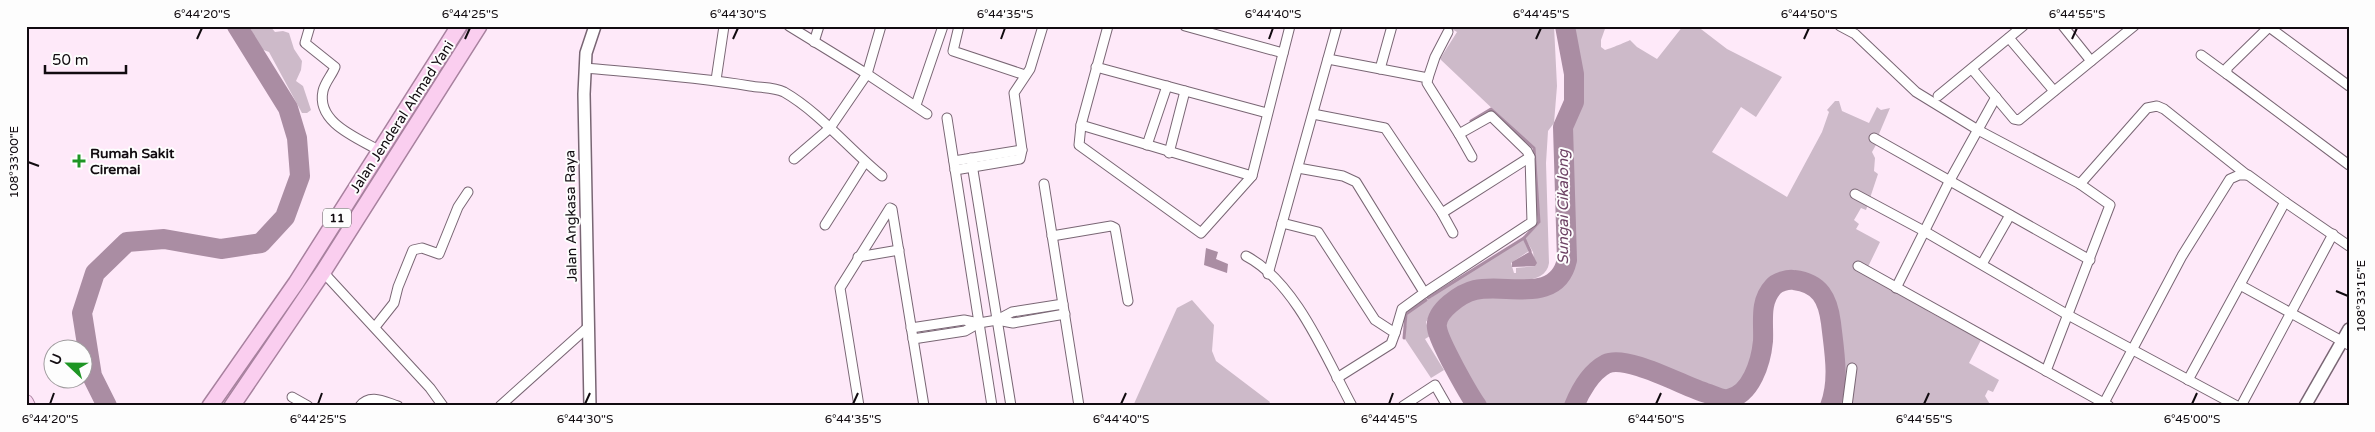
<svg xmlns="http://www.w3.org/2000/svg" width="2375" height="432" font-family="'Varela Round',sans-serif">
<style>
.green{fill:#cdbac9}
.water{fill:#aa8da3}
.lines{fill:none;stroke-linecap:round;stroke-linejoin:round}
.stream{stroke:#aa8da3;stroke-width:3}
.river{stroke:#aa8da3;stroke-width:20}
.minor-casing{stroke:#796674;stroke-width:11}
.tertiary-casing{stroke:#796674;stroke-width:14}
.primary-casing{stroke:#a7819e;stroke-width:16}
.trunk-casing{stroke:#a7819e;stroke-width:18}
.minor{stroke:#fff;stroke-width:9}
.tertiary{stroke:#fff;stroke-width:11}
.primary{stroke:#fbdaf3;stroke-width:14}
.trunk{stroke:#faceef;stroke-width:15}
.ticks{fill:none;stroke:#110b10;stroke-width:2}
.poi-dot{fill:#1e9524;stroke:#fdfdfd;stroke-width:2}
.labels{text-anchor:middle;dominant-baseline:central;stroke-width:4;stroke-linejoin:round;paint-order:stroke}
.shield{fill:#fdfdfd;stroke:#585457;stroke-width:1}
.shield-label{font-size:12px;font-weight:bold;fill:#110b10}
.street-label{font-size:14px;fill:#110b10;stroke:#fdfdfd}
.poi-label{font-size:14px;font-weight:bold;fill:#110b10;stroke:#fdfdfd;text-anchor:start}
.water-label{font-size:15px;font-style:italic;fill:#6d4264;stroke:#fdfdfd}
.neatline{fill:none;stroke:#110b10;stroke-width:2}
.ticks-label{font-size:12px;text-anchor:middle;fill:#110b10}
</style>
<rect width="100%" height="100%" fill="#fee9f9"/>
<g class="green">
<polygon points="249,26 270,26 275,32 283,31 289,33 294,49 302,61 301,70 296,81 303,86 311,110 307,113 302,113 269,52 261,49"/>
<path d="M1456,26h98l3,60 -3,37 -6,8 -2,32 3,100c-4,29 -59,12 -77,19 -19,7 -36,23 -46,40l4,14 -5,3 19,31 -13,8 -26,-39 2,-25 64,-44 53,-31 5,12 -18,12 3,10h-3h5v-5l19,-2 -2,-14 -8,-14 15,-15 -6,-75 -94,-89 17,-27 -5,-3z"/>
<path d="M1572,26h34l-5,14v7l4,3c4,-1 24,-9 25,-10l7,7 20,12 26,-33h14l30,23 55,28 -26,40 -15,-10 -29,45 75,45 35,-65 7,-20 -2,-2 8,-9h4l3,10 27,12 8,-16 4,3 9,-2 -11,26 2,2 -9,16 3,6 -1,13 4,3 -12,36 -5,-2 -7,12 5,4 -3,5 24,13 -14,29 65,42 50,27 -12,23 30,17 -6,12 -5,-2 -3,6 6,10h-139l4,-35 -3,-8 -5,3 -4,40h-7c8,-21 5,-47 2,-68 -1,-9 -1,-21 -4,-30 -9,-30 -33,-42 -61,-30 -7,4 -14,16 -17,25 -3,11 0,26 -1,38 -1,14 -12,52 -30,52 -12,0 -29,-9 -40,-14 -18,-9 -63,-31 -83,-21 -17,9 -29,31 -36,48h-82l-29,-51 -13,-28c2,-14 23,-30 37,-31 13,-1 26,3 39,2 16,-2 30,-7 44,-14l10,-23 -3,-133 10,-25 1,-30z"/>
<polygon points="1192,300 1214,325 1212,351 1216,361 1270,402 1268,406 1133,406 1177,308"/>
</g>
<g class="water">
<polygon points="1206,248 1218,252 1216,259 1228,264 1227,273 1204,265"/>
<polygon points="1531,251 1537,263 1535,266 1512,267 1512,262"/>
</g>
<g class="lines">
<g class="stream">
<polyline points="1471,121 1491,109 1534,148 1539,222 1524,238 1530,251"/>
<polyline points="1428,298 1524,238"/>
<polyline points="1405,326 1406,314 1426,300"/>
<polyline points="1404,338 1405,327"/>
</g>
<g class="river">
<polyline points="107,406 92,376 82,313 95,273 127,242 164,239 221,249 261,243 285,217 300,176 297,138 288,108 237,26"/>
<path d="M1477,406c-9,-13 -38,-64 -40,-78 -3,-17 25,-35 38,-38 31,-7 82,15 92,-30l-4,-133 11,-25v-28l-9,-48"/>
<path d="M1574,406c6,-15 17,-34 32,-42 21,-10 79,23 100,29 7,2 15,7 22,6 23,-4 33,-37 35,-58 1,-18 -4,-39 10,-54 4,-5 15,-8 21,-7 26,3 34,19 37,43 3,27 9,57 -1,83"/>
</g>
<defs>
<g id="minor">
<path d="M310,26l-5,17 30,24c-3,8 -10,15 -12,24 -7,32 35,47 57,60"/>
<polyline points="789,26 867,74 927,114"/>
<polyline points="959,26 953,51 1025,75"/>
<polyline points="1108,26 1081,125 1079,145 1201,233 1252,176 1290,26"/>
<polyline points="1185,26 1283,53"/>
<polyline points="1840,26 1855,34 1916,92 1978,130 2080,184 2110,205 2046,371"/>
<polyline points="2063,26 2091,61"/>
<polyline points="2270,26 2227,68 2227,74 2349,165"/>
<polyline points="2269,27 2349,86"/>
<polyline points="2009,38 2054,91"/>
<polyline points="814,42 819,26"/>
<polyline points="2201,55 2227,74"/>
<polyline points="1328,59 1428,78 1427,83 1430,88 1459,134 1491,116 1527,151 1530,157 1532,222 1424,293"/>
<polyline points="1096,67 1267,113"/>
<path d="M585,68c55,5 111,9 165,18 11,2 24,1 34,6 35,20 66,58 98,84"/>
<polyline points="1380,69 1392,26"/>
<polyline points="1972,69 2014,119 2019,120 2134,26"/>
<polyline points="1428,78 1435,57 1448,32"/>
<polyline points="716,80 724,26"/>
<polyline points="1938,96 2023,26"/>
<polyline points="916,105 943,26"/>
<polyline points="1313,114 1385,128 1442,213 1530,157"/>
<polyline points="947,118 992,406"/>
<polyline points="1081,125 1252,176"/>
<polyline points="1459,134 1472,157"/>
<polyline points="1874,138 2090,260"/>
<polyline points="1147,145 1167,86"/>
<polyline points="1169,153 1185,91"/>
<polyline points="971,158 1011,406"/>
<polyline points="794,159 830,128 867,74 881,26"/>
<polyline points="954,161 1022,150"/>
<polyline points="1298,168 1343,176 1356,182 1422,289 1424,293 1402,309 1395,333"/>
<polyline points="955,170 1020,159 1022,150 1014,93 1030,69 1043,26"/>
<polyline points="1044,184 1079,406"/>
<polyline points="2080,184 2147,108 2157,106 2164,109 2247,175"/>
<polyline points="1855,194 1924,231 2068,315 2237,406"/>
<polyline points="1442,213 1453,233"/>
<polyline points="1282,223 1318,232 1375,320 1395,333 1391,344 1337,378"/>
<polyline points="825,225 865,162"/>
<polyline points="1052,236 1111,226 1115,228 1128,301"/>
<path d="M1246,256c50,26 80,102 106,150"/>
<polyline points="858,257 899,250"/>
<polyline points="1982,264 2010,215"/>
<polyline points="1858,266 2109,406"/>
<polyline points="323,272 430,388 443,406"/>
<polyline points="1268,274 1337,26"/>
<polyline points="2240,285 2349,345"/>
<polyline points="1896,288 1950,180 1996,97"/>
<polyline points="997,320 1013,323 1065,314"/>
<polyline points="375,327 394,303 398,287 413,250 422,248 439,254 458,207 468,192"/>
<polyline points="911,328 964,320 979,323"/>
<polyline points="913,339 965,331 979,323 997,320 1012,312 1063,304"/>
<polyline points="2188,380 2285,202 2349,246"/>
<polyline points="292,397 308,406"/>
<polyline points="2104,403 2182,256 2230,179 2239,175 2248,175 2285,202"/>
<path d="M360,406c10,-13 25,-4 38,0"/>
<polyline points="500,406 588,327"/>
<polyline points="859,406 840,288 890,208 892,209 924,406"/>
<polyline points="1403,406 1435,385 1447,406"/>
<polyline points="1847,406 1852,368"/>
<polyline points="2241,406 2333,234"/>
</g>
<g id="tertiary">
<polyline points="590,406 584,94 586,53 595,26"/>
<polyline points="2305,406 2349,329"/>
</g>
<polyline id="primary" points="26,402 28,406"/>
<g id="trunk">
<polyline points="210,406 296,283 459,26"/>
<polyline points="232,406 323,272 479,26"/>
</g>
</defs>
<use href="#minor" class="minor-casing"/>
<use href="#tertiary" class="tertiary-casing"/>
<use href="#primary" class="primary-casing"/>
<use href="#trunk" class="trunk-casing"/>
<use href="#minor" class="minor"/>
<use href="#tertiary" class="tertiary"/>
<use href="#primary" class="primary"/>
<use href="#trunk" class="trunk"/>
</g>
<path class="ticks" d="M197,39l5,-11M465,39l5,-11M733,39l5,-11M1001,39l4,-11M1269,39l4,-11M1536,39l5,-11M1804,39l5,-11M2072,39l5,-11M28,162l11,4M2336,291l12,5M50,404l4,-11M318,404l4,-11M585,404l5,-11M853,404l5,-11M1121,404l5,-11M1389,404l4,-11M1656,404l5,-11M1924,404l5,-11M2192,404l5,-11"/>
<path class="poi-dot" d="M76.5 153.5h5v5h5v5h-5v5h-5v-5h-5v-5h5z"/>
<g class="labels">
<rect class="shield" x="323" y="208.5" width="28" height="19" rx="4"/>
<g class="shield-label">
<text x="337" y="218">11</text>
</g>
<g class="street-label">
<text transform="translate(402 117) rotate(-57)">Jalan Jenderal Ahmad Yani</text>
<text transform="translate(571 216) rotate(-91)">Jalan Angkasa Raya</text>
</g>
<g class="poi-label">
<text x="90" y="153">Rumah Sakit<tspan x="90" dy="16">Ciremai</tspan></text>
</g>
<g class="water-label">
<text transform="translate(1563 207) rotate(-90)">Sungai Cikalong</text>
</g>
</g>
<rect width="2375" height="432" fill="none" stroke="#fdfdfd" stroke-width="55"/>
<g transform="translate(68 364) rotate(292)"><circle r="24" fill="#fdfdfd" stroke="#9f9c9e"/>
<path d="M0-4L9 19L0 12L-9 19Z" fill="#1e9524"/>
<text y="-8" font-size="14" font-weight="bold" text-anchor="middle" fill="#110b10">U</text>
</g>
<path d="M45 65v8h81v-8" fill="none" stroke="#110b10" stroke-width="2.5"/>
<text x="52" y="65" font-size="15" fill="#110b10" stroke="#fdfdfd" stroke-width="4" paint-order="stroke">50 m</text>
<rect x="28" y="28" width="2320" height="376" class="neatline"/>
<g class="ticks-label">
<text x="202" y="18">6°44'20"S</text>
<text x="470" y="18">6°44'25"S</text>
<text x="738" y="18">6°44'30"S</text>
<text x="1005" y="18">6°44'35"S</text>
<text x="1273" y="18">6°44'40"S</text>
<text x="1541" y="18">6°44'45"S</text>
<text x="1809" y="18">6°44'50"S</text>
<text x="2077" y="18">6°44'55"S</text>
<text transform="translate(14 162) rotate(-90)" y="4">108°33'00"E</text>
<text transform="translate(2361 296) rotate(-90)" y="4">108°33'15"E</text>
<text x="50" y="423">6°44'20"S</text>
<text x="318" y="423">6°44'25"S</text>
<text x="585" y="423">6°44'30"S</text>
<text x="853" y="423">6°44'35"S</text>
<text x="1121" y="423">6°44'40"S</text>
<text x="1389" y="423">6°44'45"S</text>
<text x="1656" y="423">6°44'50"S</text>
<text x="1924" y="423">6°44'55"S</text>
<text x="2192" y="423">6°45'00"S</text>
</g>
</svg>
